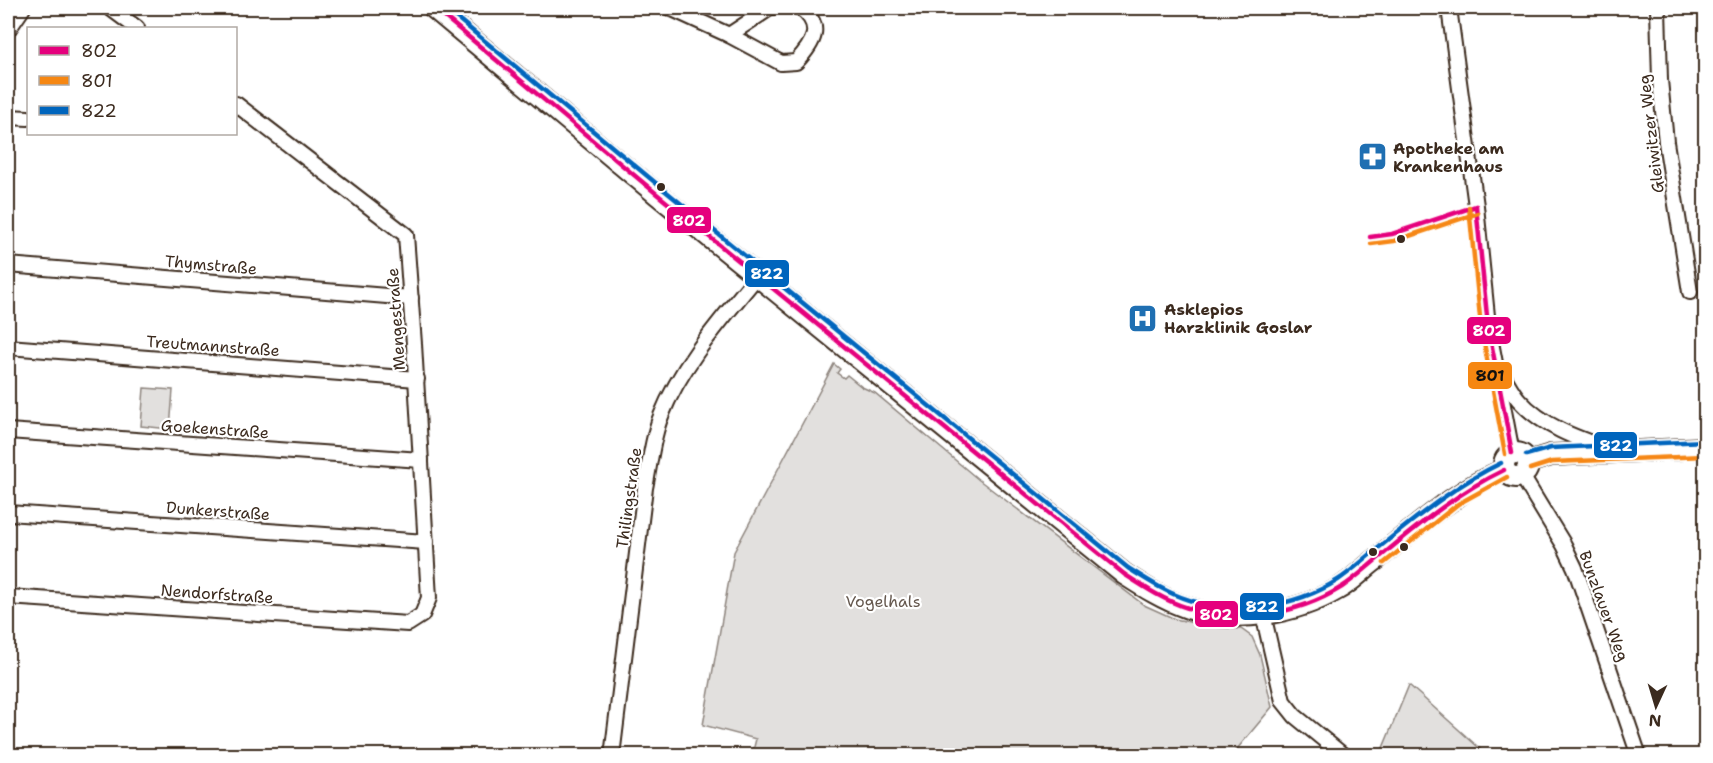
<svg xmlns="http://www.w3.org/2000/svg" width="1713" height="763" font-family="'Shantell Sans',sans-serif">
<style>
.green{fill:#e2e0de;stroke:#8e857e;stroke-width:1.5}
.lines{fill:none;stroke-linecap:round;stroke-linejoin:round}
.street-casing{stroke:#3b2a1e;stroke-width:18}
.secondary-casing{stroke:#3b2a1e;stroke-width:24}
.street{stroke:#fff;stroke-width:14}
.secondary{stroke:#fff;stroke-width:20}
.bus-1-casing{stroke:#fff;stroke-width:9}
.bus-2-casing{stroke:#fff;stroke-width:9}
.bus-3-casing{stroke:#fff;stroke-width:9}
.bus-1{stroke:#e5007d;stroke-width:4.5}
.bus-2{stroke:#f68712;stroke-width:4.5}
.bus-3{stroke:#0065bd;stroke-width:4.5}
.bus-dot{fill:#3b2a1e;stroke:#fff;stroke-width:2}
.labels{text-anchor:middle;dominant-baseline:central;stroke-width:4.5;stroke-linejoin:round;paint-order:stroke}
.street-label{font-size:16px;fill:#3b2a1e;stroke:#fff}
.poi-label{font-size:16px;font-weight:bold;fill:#3b2a1e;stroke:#fff;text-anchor:start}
.park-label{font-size:16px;fill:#65584e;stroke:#fff}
.line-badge{stroke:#fff;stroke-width:2}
.badge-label{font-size:16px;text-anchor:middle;font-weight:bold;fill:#fff}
.pale-badge-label{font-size:16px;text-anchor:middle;font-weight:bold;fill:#111}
</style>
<rect width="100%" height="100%" fill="#fff"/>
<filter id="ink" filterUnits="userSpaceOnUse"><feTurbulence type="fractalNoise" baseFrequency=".0167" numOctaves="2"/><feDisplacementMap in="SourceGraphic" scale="12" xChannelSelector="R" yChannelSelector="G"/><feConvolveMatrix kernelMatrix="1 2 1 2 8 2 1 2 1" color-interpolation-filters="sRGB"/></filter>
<g filter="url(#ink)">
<g class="green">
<polygon points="834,364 840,369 837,373 844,378 847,375 862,387 875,393 979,480 1144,605 1175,619 1213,627 1241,629 1252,637 1260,655 1272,707 1232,755 752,755 756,739 703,725 734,552"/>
<polygon points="144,388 173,390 170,429 141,426"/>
<polygon points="1409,685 1487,755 1380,755"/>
</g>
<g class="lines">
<defs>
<g id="street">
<polyline points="110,8 137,28"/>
<path d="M670,8l59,27 52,28 15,-1c17,-18 29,-36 4,-54"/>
<polyline points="1449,8 1476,206 1488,326 1512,453"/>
<polyline points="1658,8 1660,80 1666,142 1690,292"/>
<polyline points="8,30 23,8"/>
<polyline points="729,35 770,8"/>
<polyline points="8,117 28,118"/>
<polyline points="8,265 411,298"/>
<polyline points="8,347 417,379"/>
<path d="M1499,369c7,10 12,22 20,31 23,26 57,38 89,49"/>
<polyline points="8,431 421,460"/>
<polyline points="1522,476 1564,545 1575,568 1639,756"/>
<polyline points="8,513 426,542"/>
<polyline points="8,597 408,624 422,615 429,598 414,344 406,235 236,104"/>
<polyline points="1263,614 1283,701 1295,716 1344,756"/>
<path d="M612,756l33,-268c5,-24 7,-50 16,-72 21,-53 62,-98 97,-141"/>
</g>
<g id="secondary">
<path d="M434,8l224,187 466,379c20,13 40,26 64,34 48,16 107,6 150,-19 13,-7 24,-19 36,-28 41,-32 81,-70 130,-91"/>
<circle cx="1516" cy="465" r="12"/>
<polyline points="1528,462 1551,455 1706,448"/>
</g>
</defs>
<use href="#street" class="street-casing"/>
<use href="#secondary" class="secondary-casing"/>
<use href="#street" class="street"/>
<use href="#secondary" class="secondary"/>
<defs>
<g id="bus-1">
<path d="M434,8l224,187 466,379c20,13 41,27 64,34 50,16 109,7 154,-21 14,-9 26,-21 39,-31 39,-32 77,-64 123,-86"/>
<polyline points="1476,206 1488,326 1512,453"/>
<polyline points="1370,237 1392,234 1476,206"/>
</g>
<g id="bus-2">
<polyline points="1469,207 1481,327 1505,454"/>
<polyline points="1371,244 1394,241 1478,213"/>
<polyline points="1530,469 1552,462 1706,456"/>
<polyline points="1384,563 1458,504 1507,477"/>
</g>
<g id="bus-3">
<path d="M445,8l218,181 465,379c19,12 39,25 61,32 48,16 106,7 149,-20 14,-9 26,-21 39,-31 40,-32 78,-64 124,-86"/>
<polyline points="1526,455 1551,448 1706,441"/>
</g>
</defs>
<use href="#bus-1" class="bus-1-casing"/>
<use href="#bus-2" class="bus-2-casing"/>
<use href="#bus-3" class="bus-3-casing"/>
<use href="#bus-1" class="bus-1"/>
<use href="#bus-2" class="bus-2"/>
<use href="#bus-3" class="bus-3"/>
</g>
</g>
<defs>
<symbol id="pharmacy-square" viewBox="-11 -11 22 22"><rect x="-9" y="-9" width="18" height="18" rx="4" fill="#1f6fb2" stroke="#fff"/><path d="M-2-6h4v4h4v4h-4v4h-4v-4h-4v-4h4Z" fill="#fff"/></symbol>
<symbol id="hospital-square" viewBox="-11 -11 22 22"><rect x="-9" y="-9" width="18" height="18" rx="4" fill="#1f6fb2" stroke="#fff"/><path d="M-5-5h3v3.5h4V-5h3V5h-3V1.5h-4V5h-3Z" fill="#fff"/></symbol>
</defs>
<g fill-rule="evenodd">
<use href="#pharmacy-square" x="1356" y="140" width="33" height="33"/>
<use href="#hospital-square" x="1126" y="302" width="33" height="33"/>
</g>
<g class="bus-dot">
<circle cx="661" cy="187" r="5"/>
<circle cx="1401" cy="239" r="5"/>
<circle cx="1404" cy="547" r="5"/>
<circle cx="1373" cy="552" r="5"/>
</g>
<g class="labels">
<g class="street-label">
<text transform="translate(1651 134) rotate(-97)">Gleiwitzer Weg</text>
<text transform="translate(211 265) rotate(5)">Thymstraße</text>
<text transform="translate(396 319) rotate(-94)">Mengestraße</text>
<text transform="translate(213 346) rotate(4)">Treutmannstraße</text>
<text transform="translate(215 429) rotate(4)">Goekenstraße</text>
<text transform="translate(629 498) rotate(-82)">Thilingstraße</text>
<text transform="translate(218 511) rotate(4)">Dunkerstraße</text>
<text transform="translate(217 594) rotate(4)">Nendorfstraße</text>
<text transform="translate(1604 606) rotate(70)">Bunzlauer Weg</text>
</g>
<g class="poi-label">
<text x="1393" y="148">Apotheke am<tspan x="1393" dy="18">Krankenhaus</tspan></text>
<text x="1164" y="309">Asklepios<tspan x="1164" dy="18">Harzklinik Goslar</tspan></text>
</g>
<g class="park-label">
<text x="883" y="601">Vogelhals</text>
</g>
</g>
<g class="line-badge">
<rect x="666" y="206" width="46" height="28" rx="6" fill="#e5007d"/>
<rect x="744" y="259" width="46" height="29" rx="6" fill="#0065bd"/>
<rect x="1466" y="316" width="46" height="29" rx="6" fill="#e5007d"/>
<rect x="1467" y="361" width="46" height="29" rx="6" fill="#f68712"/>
<rect x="1593" y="431" width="45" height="28" rx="6" fill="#0065bd"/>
<rect x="1239" y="592" width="46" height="29" rx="6" fill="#0065bd"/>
<rect x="1194" y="600" width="45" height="28" rx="6" fill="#e5007d"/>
</g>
<g class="badge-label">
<text x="689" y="226">802</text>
<text x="767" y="279">822</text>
<text x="1489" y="336">802</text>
<text x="1616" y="451">822</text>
<text x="1262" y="612">822</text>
<text x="1216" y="620">802</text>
</g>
<g class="pale-badge-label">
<text x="1490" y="381">801</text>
</g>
<rect width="1713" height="763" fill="none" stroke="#fff" stroke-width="30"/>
<rect x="15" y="15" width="1683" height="733" fill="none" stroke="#3b2a1e" stroke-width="2" filter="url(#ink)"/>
<rect x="27" y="27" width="210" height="108" fill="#ffffff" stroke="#b1aaa5" stroke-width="1.5"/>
<rect x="39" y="46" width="30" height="9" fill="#e5007d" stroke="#b1aaa5" stroke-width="1.5"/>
<text x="81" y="57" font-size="18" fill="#3b2a1e">802</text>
<rect x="39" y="76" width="30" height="9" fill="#f68712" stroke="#b1aaa5" stroke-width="1.5"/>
<text x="81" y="87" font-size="18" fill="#3b2a1e">801</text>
<rect x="39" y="106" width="30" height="9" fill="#0065bd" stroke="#b1aaa5" stroke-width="1.5"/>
<text x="81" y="117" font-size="18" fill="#3b2a1e">822</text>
<g transform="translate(1656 706) rotate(184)" stroke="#ffffff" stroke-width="4.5" paint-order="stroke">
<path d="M0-4.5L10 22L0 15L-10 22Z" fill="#3b2a1e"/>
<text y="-9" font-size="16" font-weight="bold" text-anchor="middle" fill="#3b2a1e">N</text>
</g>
</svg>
